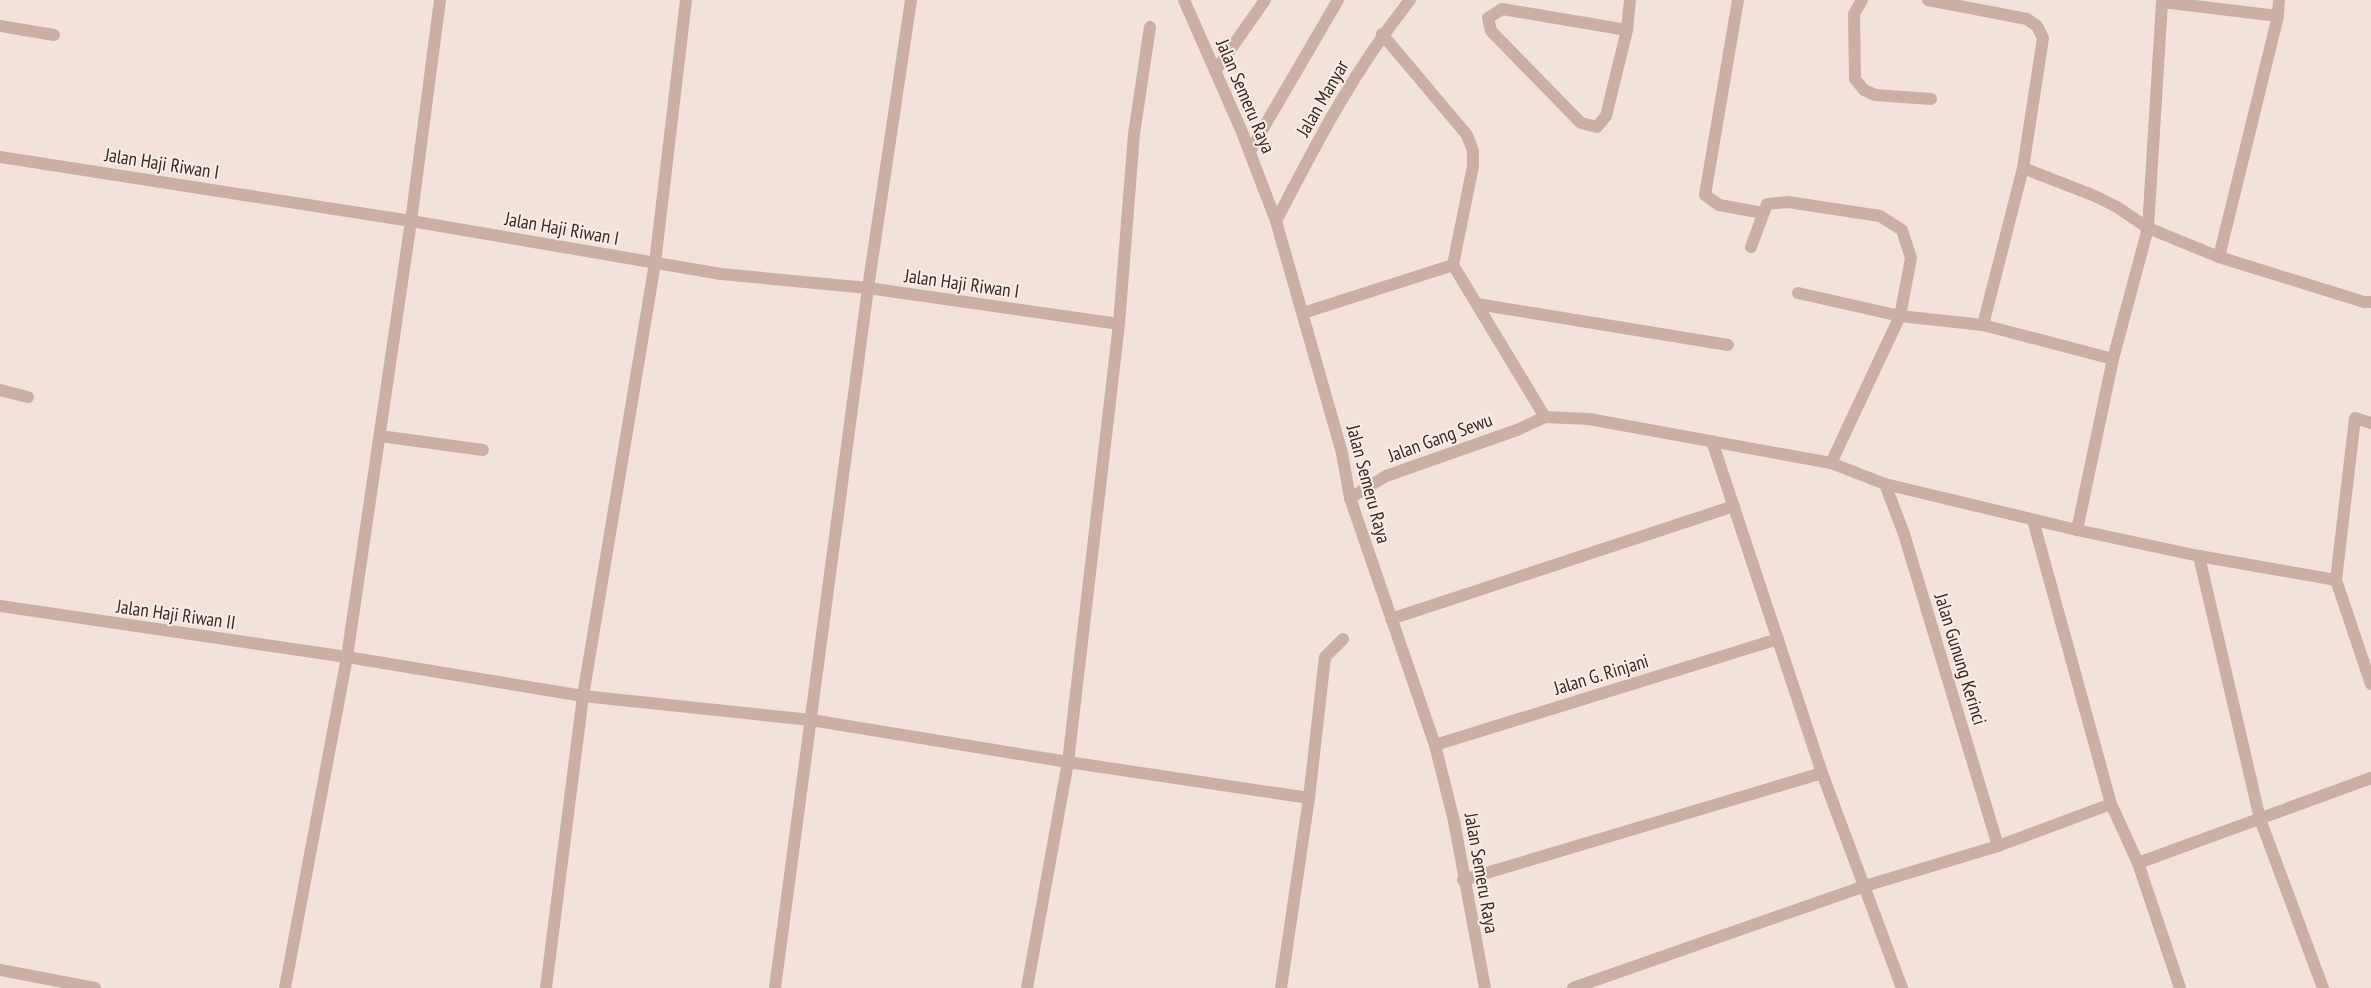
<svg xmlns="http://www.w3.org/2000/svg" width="2371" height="988" font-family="'PT Sans Narrow',sans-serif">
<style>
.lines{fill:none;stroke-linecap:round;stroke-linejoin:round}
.service{stroke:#cbafa5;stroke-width:12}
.minor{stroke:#cbafa5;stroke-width:12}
.labels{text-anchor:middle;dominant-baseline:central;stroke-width:4;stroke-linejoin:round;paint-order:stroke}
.street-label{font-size:19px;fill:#362926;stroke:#faede6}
</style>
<rect width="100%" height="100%" fill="#f2e2d9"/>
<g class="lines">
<g class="service">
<polyline points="0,390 28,397"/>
<polyline points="0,970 95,988"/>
</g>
<g class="minor">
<polyline points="1184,0 1242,132 1276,221 1342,453 1350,498 1435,745 1454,821 1485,988"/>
<polyline points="1738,0 1705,195 1719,205 1763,213"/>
<polyline points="1862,0 1854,14 1855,79 1864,90 1875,95 1931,99"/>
<polyline points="1928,0 2027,19 2037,26 2043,38 2023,168 1983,325"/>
<polyline points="0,26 54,35"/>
<polyline points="1627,30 1502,9 1488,18 1491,31 1581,123 1597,127 1606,116 1627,30 1630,0"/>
<polyline points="1382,34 1467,135 1473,151 1473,166 1453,265"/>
<polyline points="1216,70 1265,0"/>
<polyline points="1250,151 1338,0"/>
<polyline points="0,157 411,221 721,274 868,288 1119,324"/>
<polyline points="2023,168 2095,196 2117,207 2148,228 2219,257 2364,302 2371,302"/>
<path d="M1276,221c41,-79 78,-151 134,-221"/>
<polyline points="1751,247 1767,204 1788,202 1880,216 1902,230 1911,258 1900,316 1831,463"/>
<polyline points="2219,257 2278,16 2279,0"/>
<polyline points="1798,293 1900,316 1983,325 2113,359"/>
<polyline points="1477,304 1728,345"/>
<polyline points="1303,313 1453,265 1545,417"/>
<polyline points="2371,423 2355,418 2336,580 2371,684"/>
<polyline points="380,436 483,450"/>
<polyline points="1712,441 1822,773 1902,988"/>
<polyline points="1885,484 1904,534 1998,846"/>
<polyline points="1350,498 1386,476 1517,430 1545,417 1589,419 1831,463 1885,484 2077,530 2199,556 2336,580"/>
<polyline points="2033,520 2111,804 2138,863 2180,988"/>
<polyline points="2077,530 2113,359 2148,228 2162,2 2278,16"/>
<polyline points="2199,556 2260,819 2323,988"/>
<polyline points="0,606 347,657 583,696 811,720 1068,762 1309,798"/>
<polyline points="1391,619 1734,506"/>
<polyline points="1435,745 1778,639"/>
<polyline points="2138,863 2371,778"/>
<polyline points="1463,880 1822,773"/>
<polyline points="285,988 347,657 411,221 440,0"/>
<polyline points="546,988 583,696 655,263 686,0"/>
<polyline points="775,988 868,288 911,0"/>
<polyline points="1027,988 1068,762 1119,324 1134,134 1150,27"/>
<polyline points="1281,988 1309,798 1325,657 1343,639"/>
<polyline points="1573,988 1865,886 1998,846 2111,804"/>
</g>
</g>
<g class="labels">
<g class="street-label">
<text transform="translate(1246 96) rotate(67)">Jalan Semeru Raya</text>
<text transform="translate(1322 98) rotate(-60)">Jalan Manyar</text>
<text transform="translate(162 163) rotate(9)">Jalan Haji Riwan I</text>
<text transform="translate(562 228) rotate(10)">Jalan Haji Riwan I</text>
<text transform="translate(962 283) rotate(8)">Jalan Haji Riwan I</text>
<text transform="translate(1440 437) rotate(-20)">Jalan Gang Sewu</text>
<text transform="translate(1369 484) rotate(75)">Jalan Semeru Raya</text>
<text transform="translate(176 614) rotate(8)">Jalan Haji Riwan II</text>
<text transform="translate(1961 659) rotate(73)">Jalan Gunung Kerinci</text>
<text transform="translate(1601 674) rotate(-17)">Jalan G. Rinjani</text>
<text transform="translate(1482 873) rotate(80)">Jalan Semeru Raya</text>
</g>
</g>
</svg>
